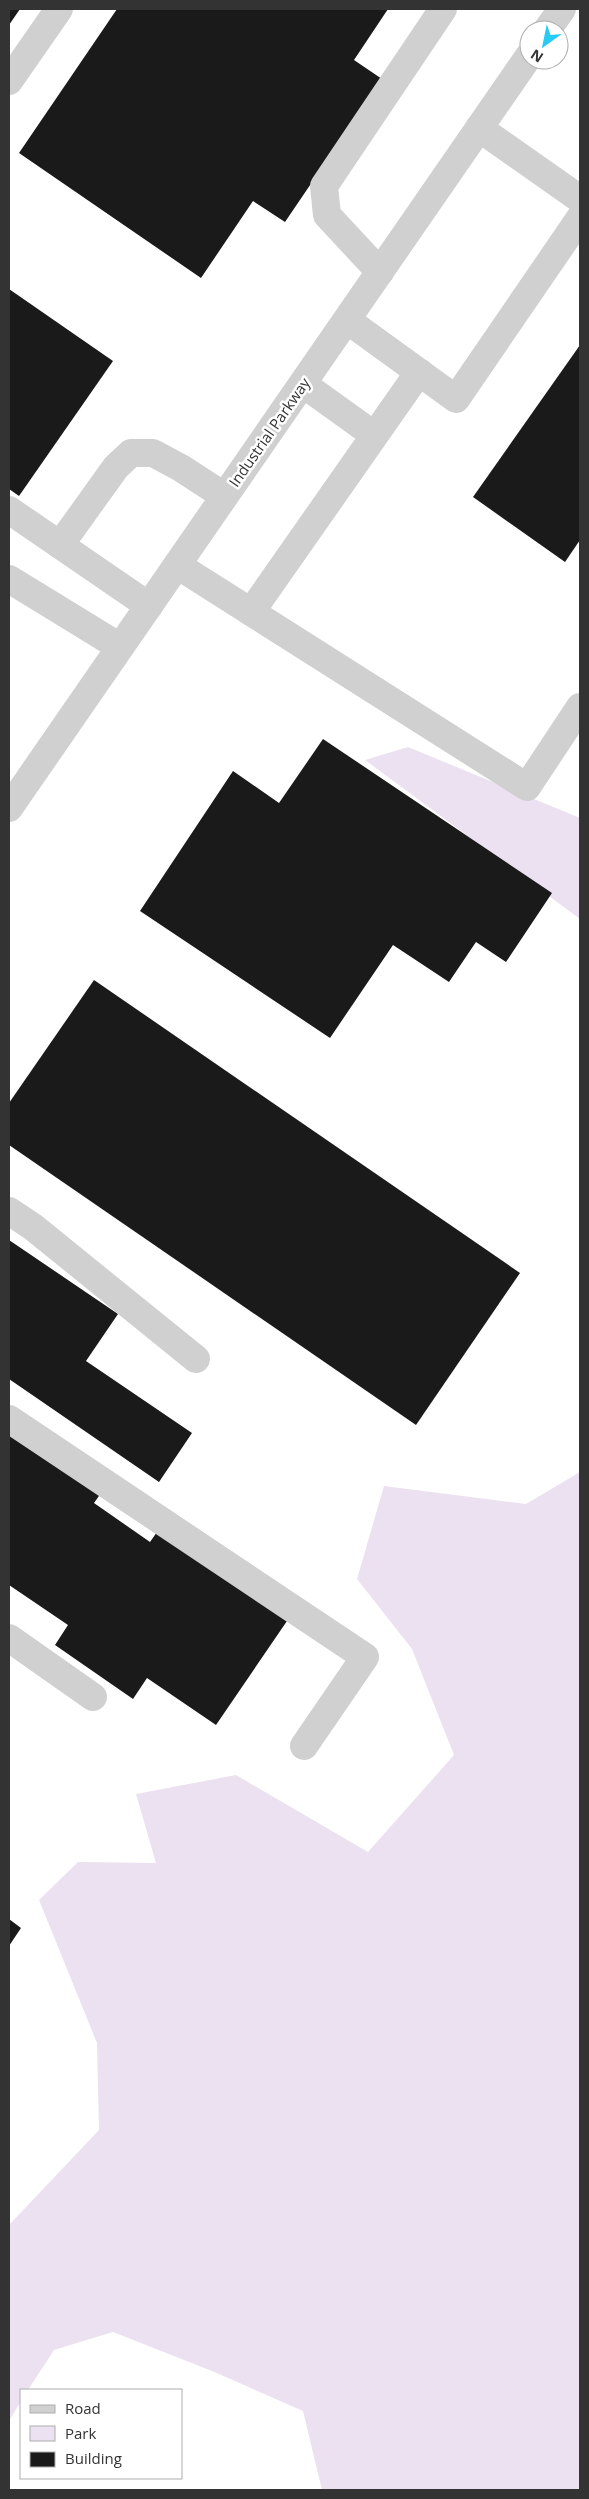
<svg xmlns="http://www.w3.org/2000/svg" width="589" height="2499" font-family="'Open Sans',sans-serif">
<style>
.green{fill:#ece1f0}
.building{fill:#1a1a1a}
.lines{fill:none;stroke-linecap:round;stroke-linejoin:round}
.minor{stroke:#d0d0d0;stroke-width:28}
.labels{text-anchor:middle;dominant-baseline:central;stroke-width:5;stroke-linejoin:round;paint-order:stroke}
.street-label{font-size:15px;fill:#333;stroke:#fff}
</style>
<rect width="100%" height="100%" fill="#fff"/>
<g class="green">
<polygon points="408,747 580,818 580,919 365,760"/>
<polygon points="580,1472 580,2490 322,2490 303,2411 212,2371 113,2332 54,2350 28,2390 21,2390 21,2401 9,2421 9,2225 99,2130 97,2043 39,1900 78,1862 156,1863 136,1794 236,1775 368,1852 454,1755 412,1649 357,1579 384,1486 526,1504"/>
</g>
<g class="building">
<polygon points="9,9 20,9 9,25"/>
<polygon points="117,9 388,9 354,60 382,79 285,222 253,201 201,278 19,153"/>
<polygon points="9,289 113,361 19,496 9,489"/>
<polygon points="580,345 580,540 565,562 473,497"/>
<polygon points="323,739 552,893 506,962 476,942 449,982 393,945 330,1038 140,911 233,771 279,803"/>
<polygon points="94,980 520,1273 416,1425 9,1145 9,1103"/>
<polygon points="9,1240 118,1314 86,1361 192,1433 159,1482 9,1379"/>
<polygon points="9,1430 101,1493 94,1503 150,1542 157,1532 287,1621 216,1725 147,1678 133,1699 55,1645 68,1625 9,1585"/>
<polygon points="9,1919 21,1928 9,1946"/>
</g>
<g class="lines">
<g class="minor">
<polyline points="547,30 562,9"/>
<polyline points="9,81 59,9"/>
<polyline points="479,128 580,199"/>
<polyline points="380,272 327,215 324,186 443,9"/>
<polyline points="347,320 456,399 580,218"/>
<polyline points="303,384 374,435"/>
<polyline points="9,510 149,606"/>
<polyline points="60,545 116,467 131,453 153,453 181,468 224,496"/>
<polyline points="177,565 527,787 580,707"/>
<polyline points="9,579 120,647"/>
<polyline points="251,612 419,372"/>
<polyline points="9,808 529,56"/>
<polyline points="9,1211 33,1227 196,1359"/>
<polyline points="9,1419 365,1657 304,1746"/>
<polyline points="9,1638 93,1697"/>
</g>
</g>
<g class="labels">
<g class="street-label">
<text transform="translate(269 432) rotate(-55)">Industrial Parkway</text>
</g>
</g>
<rect width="589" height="2499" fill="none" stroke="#333333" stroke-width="20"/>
<rect x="20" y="2389" width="162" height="90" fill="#ffffff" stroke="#adadad"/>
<rect x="30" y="2405" width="25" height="8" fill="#d0d0d0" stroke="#adadad"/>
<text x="65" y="2414" font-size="15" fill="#333333">Road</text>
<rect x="30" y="2426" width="25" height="15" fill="#ece1f0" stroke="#adadad"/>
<text x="65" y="2439" font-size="15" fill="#333333">Park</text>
<rect x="30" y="2452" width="25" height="15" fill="#1a1a1a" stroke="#adadad"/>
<text x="65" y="2464" font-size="15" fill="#333333">Building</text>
<g transform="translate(544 45) rotate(213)"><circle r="24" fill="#ffffff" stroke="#adadad"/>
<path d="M0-4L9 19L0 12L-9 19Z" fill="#28caf6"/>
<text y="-8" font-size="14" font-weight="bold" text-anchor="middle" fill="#333333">N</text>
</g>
</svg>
